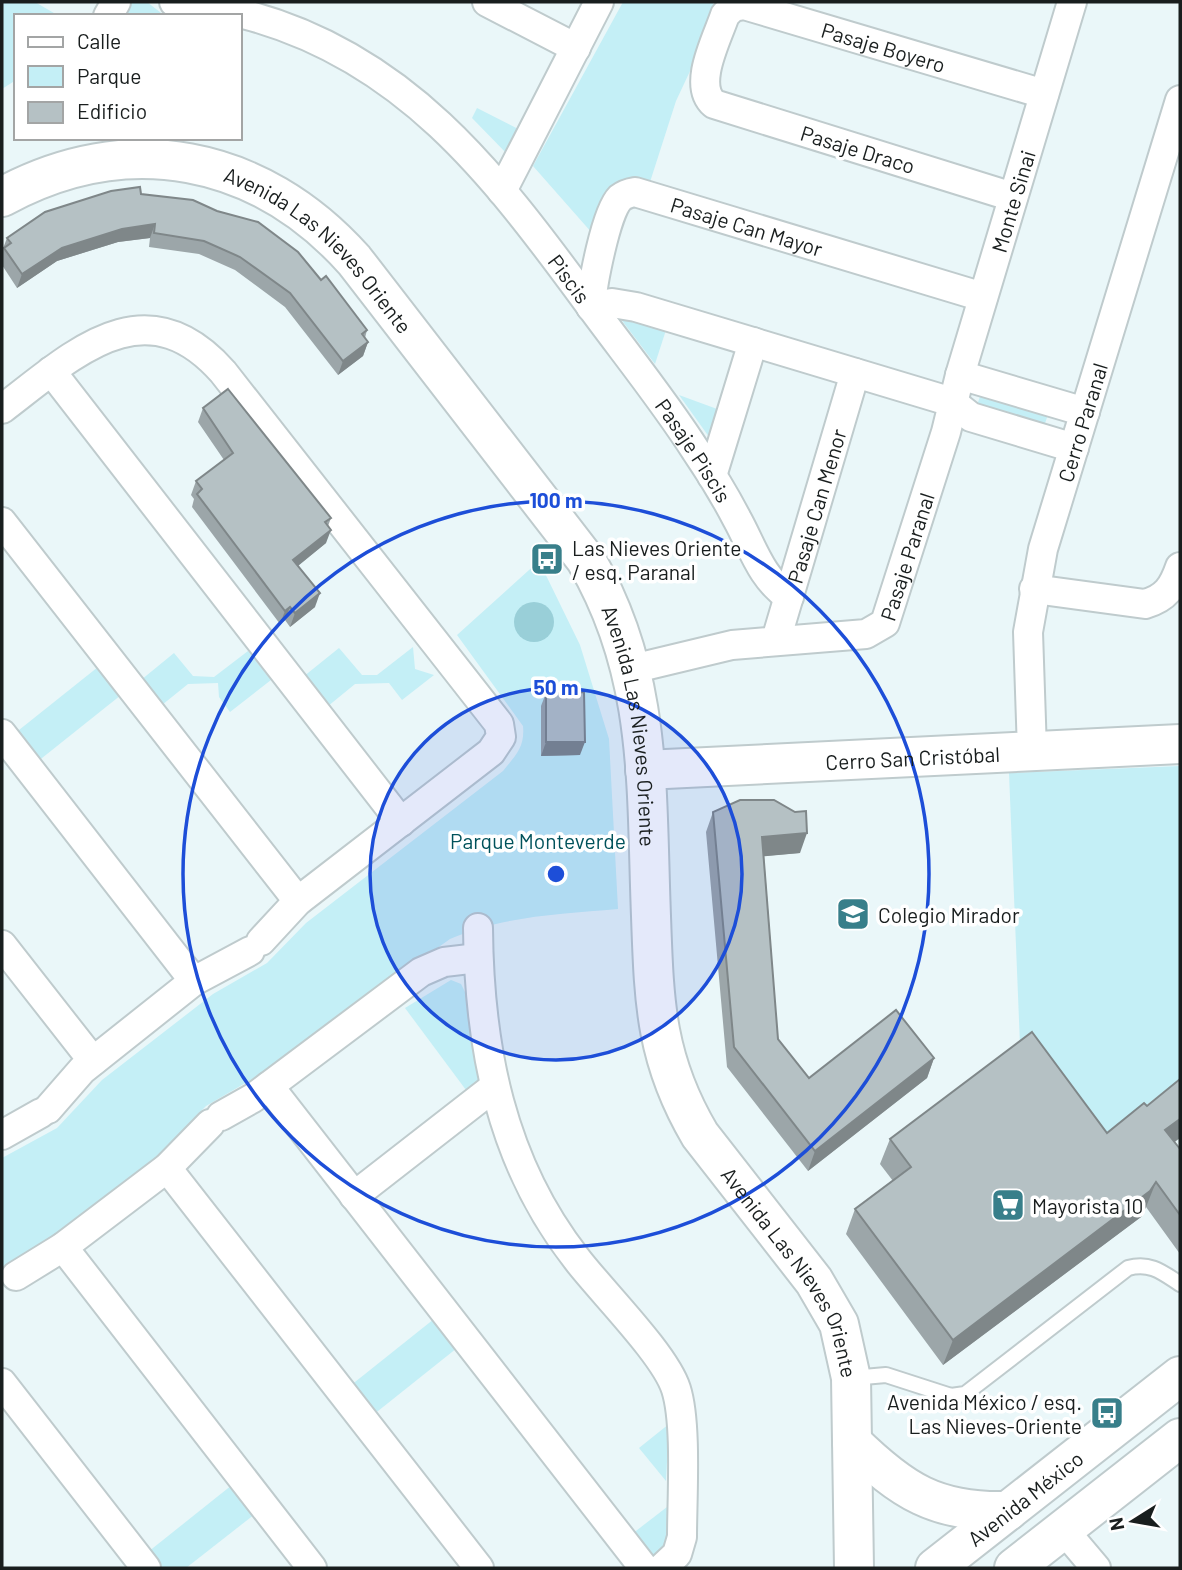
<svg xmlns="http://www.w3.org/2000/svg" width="1182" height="1570" font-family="Barlow,sans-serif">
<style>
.green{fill:#c4eff6}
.water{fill:#99cfd8}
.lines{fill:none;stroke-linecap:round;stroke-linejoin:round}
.lane-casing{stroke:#bfcbcd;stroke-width:18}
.street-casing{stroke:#bfcbcd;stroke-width:32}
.secondary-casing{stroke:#bfcbcd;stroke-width:42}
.lane{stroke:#fff;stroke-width:14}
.street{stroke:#fff;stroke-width:28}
.secondary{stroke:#fff;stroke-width:38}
.wall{fill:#9ca6a9}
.shaded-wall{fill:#7f8789}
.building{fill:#b5c1c4;stroke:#7f8789;stroke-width:2}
.ring{fill:none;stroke:#1d4ed8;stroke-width:3.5}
.labels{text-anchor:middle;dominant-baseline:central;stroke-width:7;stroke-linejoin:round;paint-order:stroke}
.street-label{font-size:21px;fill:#191e1e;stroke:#fff}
.poi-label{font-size:21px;fill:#191e1e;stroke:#fff;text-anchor:start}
.park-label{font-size:21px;fill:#00525b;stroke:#fff}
.centre{fill:#1d4ed8;stroke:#fff;stroke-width:3.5}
.ring-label{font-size:21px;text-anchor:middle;font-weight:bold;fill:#1d4ed8;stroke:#fff;stroke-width:7;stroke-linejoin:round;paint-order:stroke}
</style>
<rect width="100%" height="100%" fill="#eaf7f9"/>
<g class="green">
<polygon points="2,2 35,2 59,16 16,16 16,80 2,89"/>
<polygon points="110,2 147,2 165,16 102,16"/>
<polygon points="623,2 712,2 718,11 699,65 691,69 676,101 650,182 600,242 533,166"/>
<polygon points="477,108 524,132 510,157 472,118"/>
<polygon points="620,318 666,330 655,364"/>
<polygon points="982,391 1049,412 1044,426 977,405"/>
<polygon points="679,395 728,413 717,448"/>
<path d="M539,561l41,84 29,94 9,170c-58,5 -115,7 -168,30l-196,139 -48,28 -62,64 -142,112v-124l55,-30 45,-48 111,-86 54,-31 39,-40 197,-152c13,-16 22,-24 20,-45l-66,-91z"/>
<polygon points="413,647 415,669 434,675 402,700 389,683 355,684 322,711 298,681 339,648 362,675 377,675"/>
<polygon points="248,651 271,680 230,712 219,697 218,683 188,684 162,705 141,680 174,653 193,676 214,677"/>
<polygon points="98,667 121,695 37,762 14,734"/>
<polygon points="1180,766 1180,1079 1096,1144 1020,1045 1009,773"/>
<polygon points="451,980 461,984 467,996 478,1080 466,1090 405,1008"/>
<polygon points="434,1319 457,1348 373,1415 350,1386"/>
<polygon points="669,1424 666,1481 639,1448"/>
<polygon points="232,1485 255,1514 186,1568 161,1568 148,1552"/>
<polygon points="667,1507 669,1551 654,1562 632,1534"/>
</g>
<circle class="water" cx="534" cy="622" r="20"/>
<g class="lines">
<defs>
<path id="lane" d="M852,1378l34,-3 65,21 14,-2 163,-126c22,-6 34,4 52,16"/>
<g id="street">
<path id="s1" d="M174,2c25,4 49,6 73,13 157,42 245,157 337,282 37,51 78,101 112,154 15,22 29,45 41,68 16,29 24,59 52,78"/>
<polyline points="487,2 576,48"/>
<polyline points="108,16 116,2"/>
<polyline points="502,191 599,2"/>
<path id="s2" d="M1013,197l-299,-93c-22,-19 3,-65 11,-89l8,-8 11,-2 300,89"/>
<polyline points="591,307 612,303 636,307 952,402 971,417 1074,448"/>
<path id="s3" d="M591,307c1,-22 15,-95 29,-109 5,-4 9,-5 15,-6l348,105"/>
<polyline points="51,371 401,822"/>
<polyline points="960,375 1085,412"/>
<path d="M2,409c70,-53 142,-126 221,-37l276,352 2,13 -10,15 -193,149 -37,40"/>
<polyline points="712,476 753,342"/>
<polyline points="2,522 298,901"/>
<path d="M1034,589l111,15c21,-6 28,-17 35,-37"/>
<path id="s4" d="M776,640l79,-267"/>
<path id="s5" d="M632,669l100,-24 134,-11 19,-11 61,-191 14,-57 112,-373"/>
<polyline points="2,734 194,981"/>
<path id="s6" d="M1032,751l-4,-119 15,-83 137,-449"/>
<path d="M478,928c1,119 23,234 98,330 24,32 89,96 100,131 11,34 6,109 6,148l-5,17 -15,14"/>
<polyline points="2,945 93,1061"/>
<polyline points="269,1086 644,1568"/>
<polyline points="48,1109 82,1070 194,981 250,951"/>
<polyline points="221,1116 253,1098 421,972 444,962 478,958"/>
<polyline points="2,1135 41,1113"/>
<polyline points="167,1168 479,1568"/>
<polyline points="354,1196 494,1087"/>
<polyline points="63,1247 312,1568"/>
<polyline points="16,1276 63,1247 167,1168 210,1124"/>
<polyline points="2,1383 146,1568"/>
<polyline points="1063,1529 1096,1568"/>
</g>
<g id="secondary">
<path id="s7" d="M2,197c125,-68 257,-43 352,63l232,300c67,114 60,228 65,356 3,85 4,143 49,219l114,146 25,43 12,54 3,190"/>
<path id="s8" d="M645,770l535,-26"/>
<path d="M852,1442c50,49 84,71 156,69"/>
<path id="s9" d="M935,1568l245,-192"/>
<polyline points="1014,1568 1180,1438"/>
</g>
</defs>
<use href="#lane" class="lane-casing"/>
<use href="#street" class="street-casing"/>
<use href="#secondary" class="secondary-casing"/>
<use href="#lane" class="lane"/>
<use href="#street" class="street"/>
<use href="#secondary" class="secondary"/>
</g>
<g class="wall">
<polygon points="141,194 321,280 367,330 365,338 368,342 363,356 338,375 285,307 235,270 199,254 149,247 150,238 118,242 57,261 17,288 2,265 2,251 7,238"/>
<polygon points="203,408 331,518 328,526 326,543 298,566 315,607 290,627 285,620 280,624 192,507 194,499 191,495 196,481 224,460 198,422"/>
<polygon points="546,693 580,755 541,756 541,706"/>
<polygon points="713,812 800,853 764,856 778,1039 809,1078 934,1058 927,1078 808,1171 727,1067 706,832"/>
<polygon points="1107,1133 1174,1142 1180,1149 1180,1254 1146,1207 1141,1217 943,1365 846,1234 855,1209 893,1181 880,1164 890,1139"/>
</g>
<g class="shaded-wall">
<polygon points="155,224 150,238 118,242 57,261 17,288 22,274 62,248 122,229"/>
<polygon points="368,342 363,356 338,375 343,361"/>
<polygon points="331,530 326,543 289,573 293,560"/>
<polygon points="320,593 315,607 290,627 295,613"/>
<polygon points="290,607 285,620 280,624 285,611"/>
<polygon points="546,742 585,742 580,755 541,756"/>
<polygon points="807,833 800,853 755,857 762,837"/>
<polygon points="934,1058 927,1078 808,1171 815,1151"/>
<polygon points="1180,1119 1180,1138 1156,1156 1165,1130"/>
<polygon points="1156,1182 1146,1207 1141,1217 943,1365 953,1340"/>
</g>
<g class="building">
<polygon points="140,187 141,194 193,200 217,211 258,222 298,252 321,280 326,276 367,330 362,334 368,342 343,361 290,293 240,257 204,241 154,233 155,224 122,229 62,248 22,274 4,248 11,243 7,238 45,212 111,191"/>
<polygon points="228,389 331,518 325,522 331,530 293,560 320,593 295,613 290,607 285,611 197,494 202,489 196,481 233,453 203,408"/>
<polygon points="584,692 585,742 546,742 546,693"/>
<polygon points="740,800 774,800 795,812 806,811 807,833 762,837 778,1039 809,1078 896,1010 934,1058 815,1151 734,1047 713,812"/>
<polygon points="1032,1032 1107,1133 1144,1103 1147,1106 1180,1079 1180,1119 1165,1130 1180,1149 1180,1215 1156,1182 1150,1191 953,1340 855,1209 911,1167 890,1139"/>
</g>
<circle cx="556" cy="874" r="186" fill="#1d4ed8" fill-opacity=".12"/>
<g class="ring">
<circle cx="556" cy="874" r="186"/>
<circle cx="556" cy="874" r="373"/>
</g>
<defs>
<symbol id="bus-square" viewBox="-11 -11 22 22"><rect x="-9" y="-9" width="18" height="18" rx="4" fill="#387f8a" stroke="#fff"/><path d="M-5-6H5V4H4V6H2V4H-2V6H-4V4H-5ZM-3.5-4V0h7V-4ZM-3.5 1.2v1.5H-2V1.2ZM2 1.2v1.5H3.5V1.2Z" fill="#fff"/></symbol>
<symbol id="school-square" viewBox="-11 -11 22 22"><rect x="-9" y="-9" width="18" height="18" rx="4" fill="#387f8a" stroke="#fff"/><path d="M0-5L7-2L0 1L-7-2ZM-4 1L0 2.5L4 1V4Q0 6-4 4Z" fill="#fff"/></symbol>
<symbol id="supermarket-square" viewBox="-11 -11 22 22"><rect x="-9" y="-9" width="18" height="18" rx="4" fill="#387f8a" stroke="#fff"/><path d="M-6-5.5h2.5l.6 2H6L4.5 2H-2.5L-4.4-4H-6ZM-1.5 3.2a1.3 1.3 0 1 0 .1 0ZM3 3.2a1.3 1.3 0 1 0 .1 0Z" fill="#fff"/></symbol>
</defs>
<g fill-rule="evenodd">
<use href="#bus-square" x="528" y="540" width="38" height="38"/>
<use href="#school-square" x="834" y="895" width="38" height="38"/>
<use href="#supermarket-square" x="989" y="1186" width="38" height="38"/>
<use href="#bus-square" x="1088" y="1394" width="38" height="38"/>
</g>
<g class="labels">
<g class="street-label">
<text stroke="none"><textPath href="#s2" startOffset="576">Pasaje Boyero</textPath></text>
<text transform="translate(858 149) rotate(17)">Pasaje Draco</text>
<text stroke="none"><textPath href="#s5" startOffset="700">Monte Sinai</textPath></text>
<text stroke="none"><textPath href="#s3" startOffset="247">Pasaje Can Mayor</textPath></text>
<text stroke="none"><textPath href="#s7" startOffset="354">Avenida Las Nieves Oriente</textPath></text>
<text stroke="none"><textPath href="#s1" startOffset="500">Piscis</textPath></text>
<text stroke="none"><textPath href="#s6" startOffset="336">Cerro Paranal</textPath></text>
<text stroke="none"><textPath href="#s1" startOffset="712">Pasaje Piscis</textPath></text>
<text stroke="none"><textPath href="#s4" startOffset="140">Pasaje Can Menor</textPath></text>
<text stroke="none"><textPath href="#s5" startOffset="329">Pasaje Paranal</textPath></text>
<text stroke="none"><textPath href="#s7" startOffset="942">Avenida Las Nieves Oriente</textPath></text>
<text stroke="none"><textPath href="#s8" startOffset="268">Cerro San Cristóbal</textPath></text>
<text stroke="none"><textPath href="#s7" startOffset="1528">Avenida Las Nieves Oriente</textPath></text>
<text stroke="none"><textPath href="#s9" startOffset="114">Avenida México</textPath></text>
</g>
<g class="poi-label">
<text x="572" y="547">Las Nieves Oriente<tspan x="572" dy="24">/ esq. Paranal</tspan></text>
<text x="878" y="914">Colegio Mirador</text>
<text x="1032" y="1205">Mayorista 10</text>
<text x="1082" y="1401" text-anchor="end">Avenida México / esq.<tspan x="1082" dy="24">Las Nieves-Oriente</tspan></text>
</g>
<g class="park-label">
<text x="538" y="840">Parque Monteverde</text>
</g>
</g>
<circle cx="556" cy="874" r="10" class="centre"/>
<g class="ring-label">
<text x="556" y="508">100 m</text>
<text x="556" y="695">50 m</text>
</g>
<rect width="1182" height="1570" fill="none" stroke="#191e1e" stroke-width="7"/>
<rect x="14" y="14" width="228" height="126" fill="#ffffff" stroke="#a3a5a5" stroke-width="2"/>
<rect x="28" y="37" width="35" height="10" fill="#ffffff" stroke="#a3a5a5" stroke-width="2"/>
<text x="77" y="49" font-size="21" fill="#191e1e">Calle</text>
<rect x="28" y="66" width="35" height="21" fill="#c4eff6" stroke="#a3a5a5" stroke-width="2"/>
<text x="77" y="84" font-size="21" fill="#191e1e">Parque</text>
<rect x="28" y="102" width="35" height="21" fill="#b5c1c4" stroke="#a3a5a5" stroke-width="2"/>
<text x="77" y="119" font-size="21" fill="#191e1e">Edificio</text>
<g transform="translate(1133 1521) rotate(259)" stroke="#ffffff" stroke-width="5" paint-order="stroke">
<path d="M0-5L12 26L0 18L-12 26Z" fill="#191e1e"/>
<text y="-10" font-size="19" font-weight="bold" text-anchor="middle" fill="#191e1e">N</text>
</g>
</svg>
